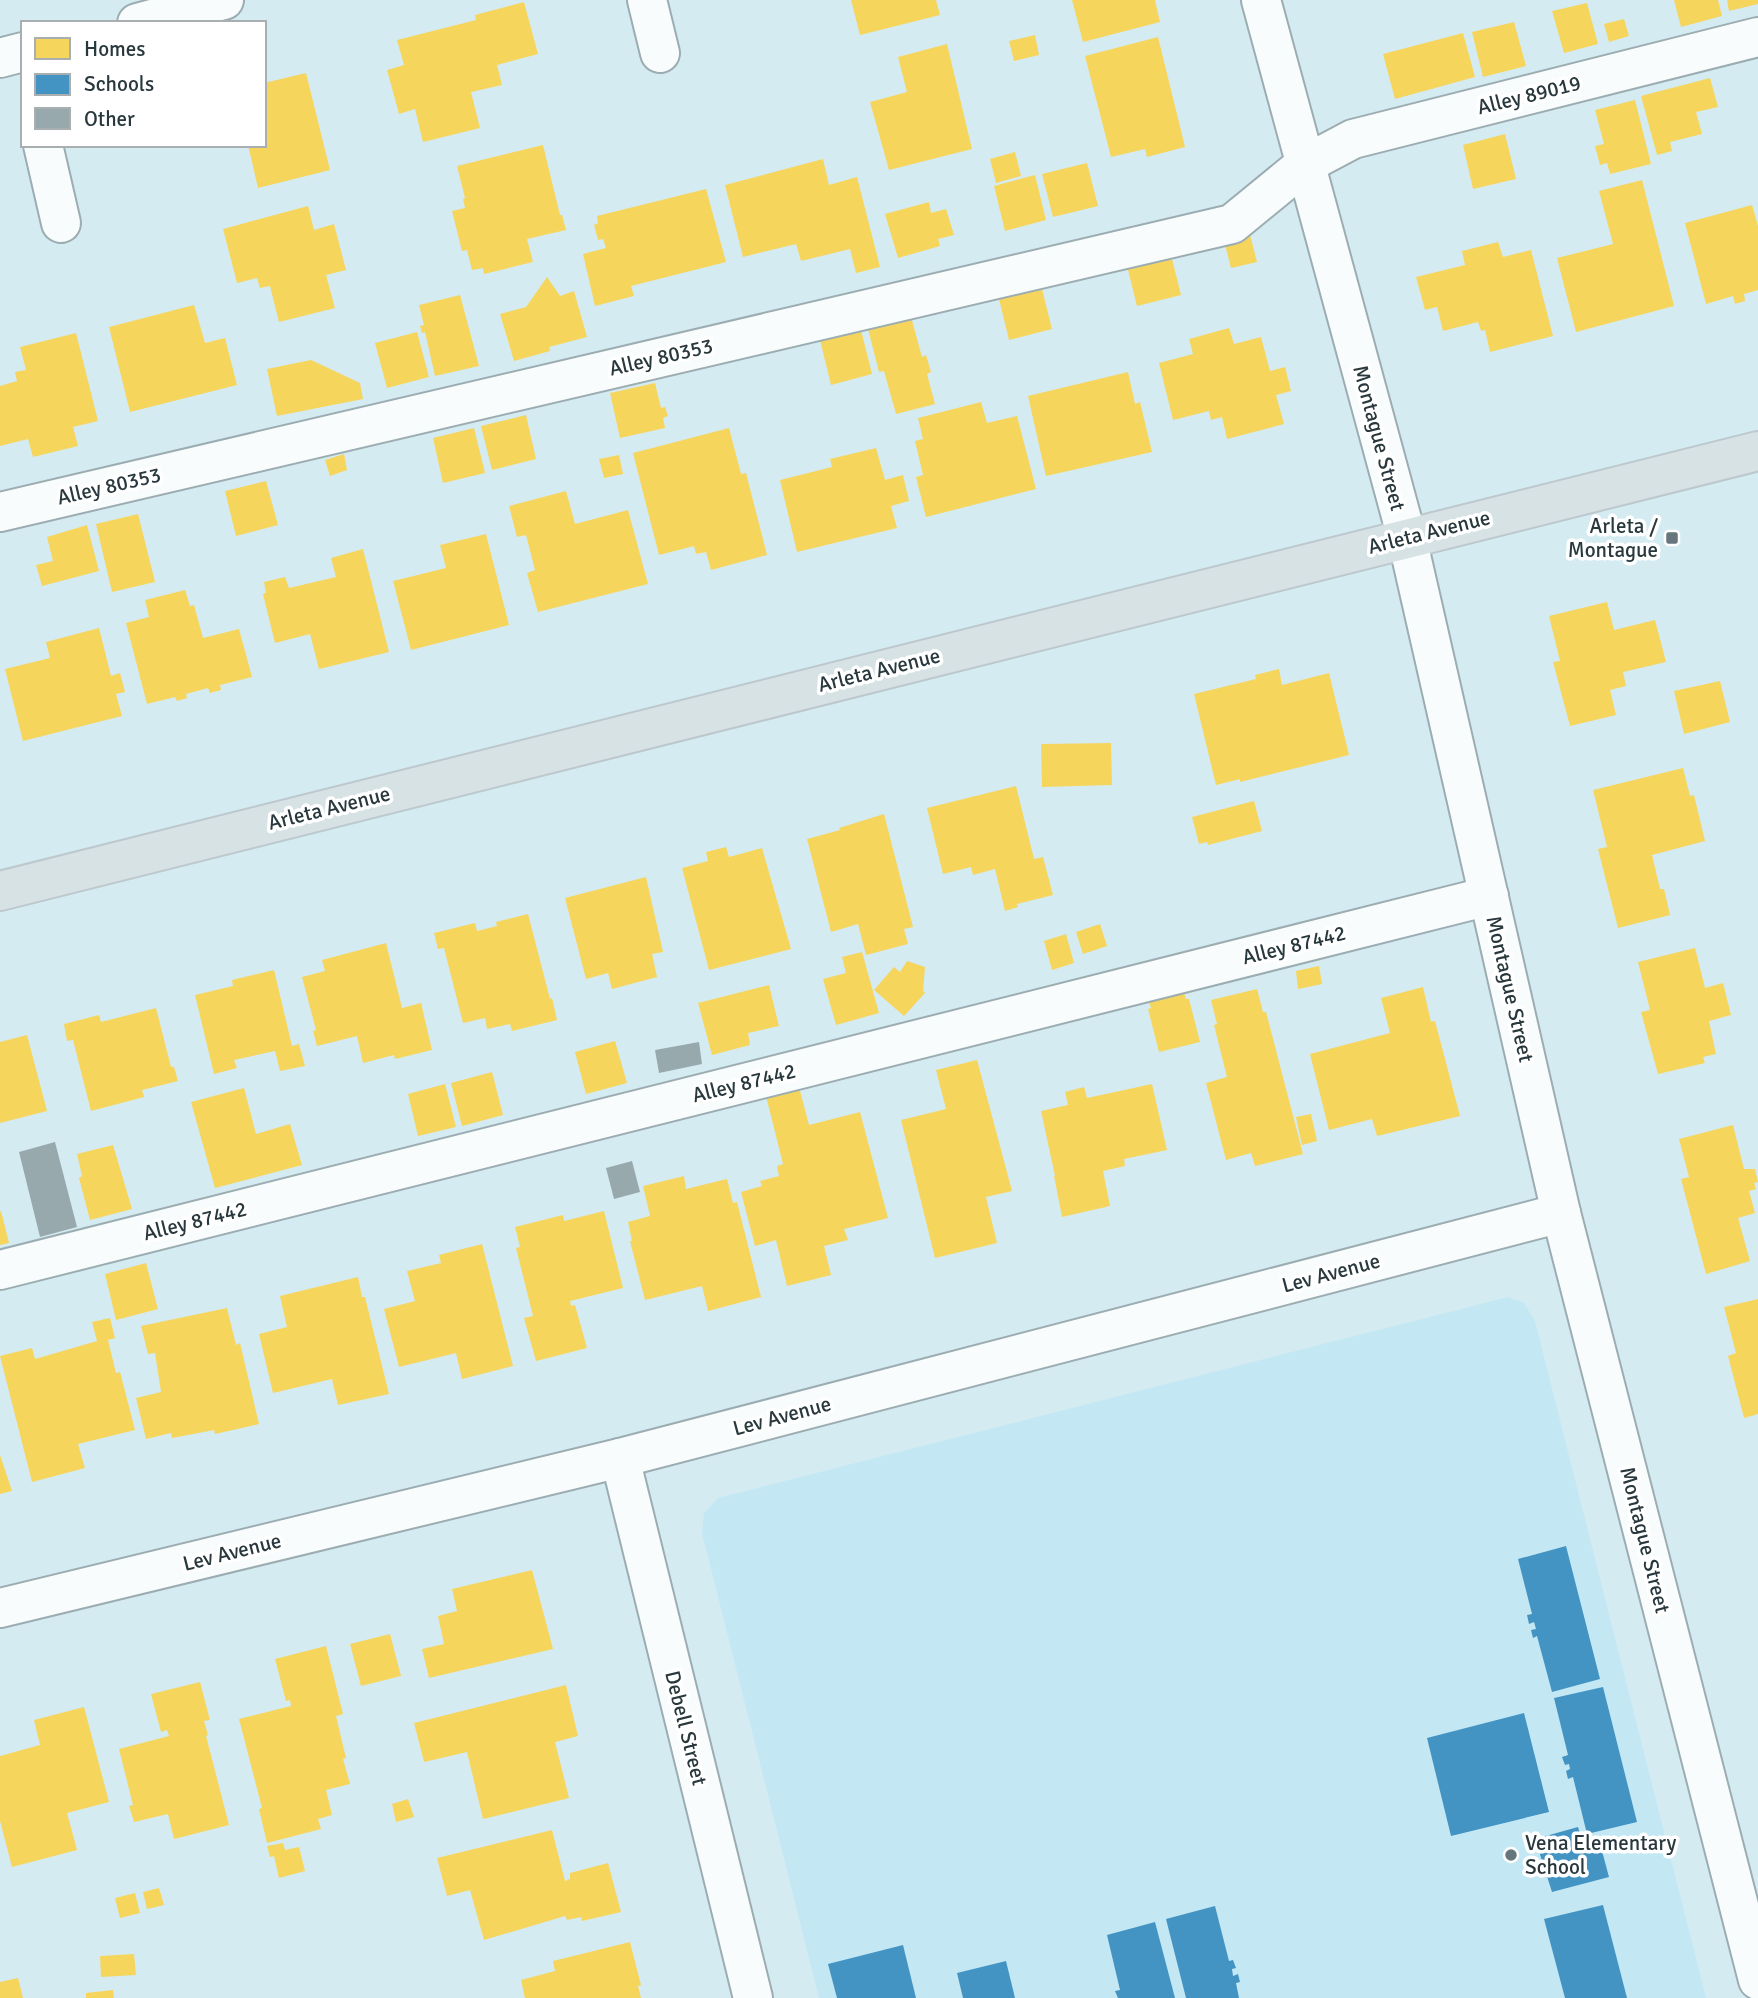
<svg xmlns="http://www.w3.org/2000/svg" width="1758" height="1998" font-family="Signika,sans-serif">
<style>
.built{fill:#c3e8f4}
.homes{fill:#f6d55c}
.schools{fill:#4393c3}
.building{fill:#98a9ae}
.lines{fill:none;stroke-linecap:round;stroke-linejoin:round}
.minor-casing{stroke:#9cadb2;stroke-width:42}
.major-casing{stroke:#bdc8cc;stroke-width:42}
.minor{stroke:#f9fcfd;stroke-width:38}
.major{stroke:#d6e2e4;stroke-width:38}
.poi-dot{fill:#65777c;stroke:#fff;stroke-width:2.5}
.labels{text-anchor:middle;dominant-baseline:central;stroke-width:7;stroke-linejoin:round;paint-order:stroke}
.street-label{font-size:21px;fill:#28383d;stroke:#fff}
.poi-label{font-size:21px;fill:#28383d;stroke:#fff;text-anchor:end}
</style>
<rect width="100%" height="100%" fill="#d5ebf2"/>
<polygon class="built" points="1508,1297 1524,1303 1535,1321 1706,1998 819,1998 702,1533 704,1513 718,1498"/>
<g class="homes">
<polygon points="851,0 936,0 940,15 860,35"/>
<polygon points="1072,0 1155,0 1160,22 1083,42"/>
<polygon points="1674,0 1718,0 1722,16 1681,27"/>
<polygon points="1727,0 1758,0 1758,4 1729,11"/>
<polygon points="524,2 538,54 497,65 502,85 471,92 480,128 423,142 415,109 399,114 387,70 404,65 397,40 476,20 475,15"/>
<polygon points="1587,3 1598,44 1564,53 1552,11"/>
<polygon points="1624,19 1629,36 1609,42 1604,24"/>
<polygon points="1514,22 1526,66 1483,77 1472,32"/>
<polygon points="1463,33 1475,77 1395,99 1383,54"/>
<polygon points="1035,35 1039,55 1014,61 1009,41"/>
<polygon points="1158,37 1185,147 1147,157 1145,149 1111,157 1085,56"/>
<polygon points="947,44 972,149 889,170 870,102 907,92 898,57"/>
<polygon points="306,73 330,170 258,188 248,145 264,145 264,83"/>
<polygon points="1710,78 1718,107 1696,112 1702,134 1670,142 1672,151 1657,155 1641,96"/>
<polygon points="1635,100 1651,164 1610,174 1607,163 1600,165 1595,146 1604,144 1595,110"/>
<polygon points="1505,134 1516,179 1473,189 1463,145"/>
<polygon points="543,145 560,215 562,215 566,230 527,239 533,262 484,274 483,268 472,270 467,250 462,251 452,211 465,208 463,199 465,198 457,166"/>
<polygon points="1015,152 1021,176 996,183 990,159"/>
<polygon points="823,159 829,185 857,177 880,267 856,273 850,249 801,261 796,244 743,257 725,185"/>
<polygon points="1087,163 1098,206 1053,217 1042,174"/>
<polygon points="1035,175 1046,220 1005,231 994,186"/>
<polygon points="1642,180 1674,306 1576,332 1557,258 1613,244 1599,191"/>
<polygon points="706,189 726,262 631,286 634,296 595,306 583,254 606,248 603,239 598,240 594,225 598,223 597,216"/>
<polygon points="929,202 931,213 946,209 954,235 938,239 940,246 898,258 885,214"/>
<polygon points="1752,205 1758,226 1758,290 1744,294 1745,301 1735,304 1733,296 1706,304 1685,223"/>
<polygon points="308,206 314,230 334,224 346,270 326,275 335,308 279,322 270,286 260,288 257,278 237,283 223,229"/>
<polygon points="1248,227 1257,262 1231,268 1222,233"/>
<polygon points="1498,242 1503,257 1531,250 1553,336 1490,352 1485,330 1481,331 1478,322 1443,331 1437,307 1425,310 1416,277 1465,265 1462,251"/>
<polygon points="1170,251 1181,295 1137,306 1126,262"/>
<polygon points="547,277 560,296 574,291 587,337 549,347 550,351 514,361 500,314 526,307"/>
<polygon points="1041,285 1052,329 1009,340 998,295"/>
<polygon points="460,295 479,366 435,376 425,332 422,333 420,326 424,325 419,305"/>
<polygon points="194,305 205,343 225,338 237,385 130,412 109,327"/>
<polygon points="911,317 922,357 926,355 931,372 927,374 935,404 896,414 884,371 879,372 868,329"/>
<polygon points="1229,328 1234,344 1261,337 1270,371 1285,367 1291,391 1276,395 1284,424 1227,439 1222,417 1211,420 1209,411 1173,420 1159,363 1193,354 1189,339"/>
<polygon points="861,330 872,374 831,385 820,340"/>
<polygon points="417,332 429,377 387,388 375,343"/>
<polygon points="76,333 98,421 73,427 78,446 33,457 28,439 0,446 0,386 17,381 15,372 26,370 20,347"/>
<polygon points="311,360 360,383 363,399 277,416 267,369"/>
<polygon points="1128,372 1135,404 1140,402 1152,452 1046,476 1028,396"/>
<polygon points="655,383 661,408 665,407 668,416 663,418 665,428 620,438 610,393"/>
<polygon points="981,402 987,423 1017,416 1036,489 926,517 916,477 923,475 915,441 923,439 918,418"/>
<polygon points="526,415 536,459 492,470 481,426"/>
<polygon points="474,428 485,473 443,483 433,438"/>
<polygon points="729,428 741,474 746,473 767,555 711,570 706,552 696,554 694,546 659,555 633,453"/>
<polygon points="876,448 885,480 903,475 909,501 891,506 897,528 797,552 780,480 832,467 830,459"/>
<polygon points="344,454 347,470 330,476 325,460"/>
<polygon points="619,455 623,474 604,478 599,459"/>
<polygon points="266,481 278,525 236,536 225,491"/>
<polygon points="566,491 575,524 628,510 648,584 538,612 527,573 535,570 526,535 517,537 509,506"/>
<polygon points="138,514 155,582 112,592 96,524"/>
<polygon points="87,525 99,571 42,586 36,565 53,561 47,537"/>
<polygon points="486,534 509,625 411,650 393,581 446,568 440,545"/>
<polygon points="363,549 389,652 319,669 310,634 275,643 263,594 266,593 264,582 285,577 289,588 336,577 331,558"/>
<polygon points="185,590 190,606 194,605 203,638 239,629 252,677 220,685 221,690 210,693 208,688 186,694 187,698 177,701 175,697 147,704 126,623 149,617 145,600"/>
<polygon points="1607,602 1614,630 1655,620 1666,662 1623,672 1626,686 1610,690 1616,715 1570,726 1553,662 1560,661 1549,616"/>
<polygon points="99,628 111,676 120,673 125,692 116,694 122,716 23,741 5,669 50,658 46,642"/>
<polygon points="1279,669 1282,685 1329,673 1349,755 1240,782 1240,779 1216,785 1194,694 1256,679 1255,675"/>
<polygon points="1720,681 1730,722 1684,734 1674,691"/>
<polygon points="1111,743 1112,785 1042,787 1041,744"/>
<polygon points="1683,768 1690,796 1694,795 1705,841 1652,855 1660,889 1664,889 1670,915 1618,928 1598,849 1607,847 1593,790"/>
<polygon points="1016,786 1034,859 1043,857 1053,895 1017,904 1018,907 1005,911 995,869 973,875 971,867 943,874 927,808"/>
<polygon points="1254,801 1262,831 1208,845 1207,842 1199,844 1192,817"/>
<polygon points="884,814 913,927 904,929 908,944 866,955 858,924 831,932 807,839 840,830 839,828"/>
<polygon points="726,847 729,857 762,848 791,949 709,970 682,868 708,861 706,852"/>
<polygon points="646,877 663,952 652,954 657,977 612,989 608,973 586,979 565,898"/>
<polygon points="528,914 550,999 552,998 557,1020 512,1031 510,1024 487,1029 485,1018 463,1023 444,948 438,949 434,933 475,923 477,931 497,926 496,922"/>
<polygon points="1100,924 1107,946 1083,954 1076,932"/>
<polygon points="1066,934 1074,963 1052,970 1044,941"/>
<polygon points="386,943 402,1008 421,1003 432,1050 395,1059 394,1055 363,1063 357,1036 317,1046 313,1031 316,1030 302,977 325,971 322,960"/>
<polygon points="1695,948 1705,988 1723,983 1731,1015 1709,1021 1716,1054 1703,1057 1705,1063 1658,1074 1641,1012 1650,1010 1638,962"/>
<polygon points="862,952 879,1013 836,1025 823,979 846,973 842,957"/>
<polygon points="907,961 925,967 923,991 925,993 904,1016 874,990 894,967 900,972"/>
<polygon points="1319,966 1322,984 1298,989 1296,971"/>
<polygon points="274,970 292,1046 299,1044 305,1066 280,1071 275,1051 234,1060 237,1068 214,1074 195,995 233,986 232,980"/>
<polygon points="769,985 779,1026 748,1033 750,1045 712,1055 698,1003"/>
<polygon points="1423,987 1431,1022 1435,1021 1460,1116 1377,1136 1372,1119 1329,1130 1310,1054 1390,1033 1381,998"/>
<polygon points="1257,989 1263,1012 1266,1012 1303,1154 1255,1166 1251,1153 1226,1160 1206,1083 1227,1077 1214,1025 1217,1024 1211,1000"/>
<polygon points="1184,993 1186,999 1189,999 1200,1042 1159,1052 1148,1009 1151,1008 1149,1002"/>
<polygon points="156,1008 171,1067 174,1067 178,1081 142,1090 144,1097 91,1111 73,1040 67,1041 64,1024 99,1015 101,1022"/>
<polygon points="27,1035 47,1111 0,1123 0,1042"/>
<polygon points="615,1041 627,1083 586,1094 575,1052"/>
<polygon points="977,1060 1012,1191 986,1197 997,1243 935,1258 901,1120 946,1109 936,1070"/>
<polygon points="492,1072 503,1115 462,1126 451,1083"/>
<polygon points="445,1084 456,1127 418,1136 408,1094"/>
<polygon points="1152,1084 1167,1150 1124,1159 1125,1166 1103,1171 1110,1206 1062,1217 1054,1176 1055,1176 1041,1111 1068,1105 1065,1092 1084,1087 1087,1098"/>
<polygon points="799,1087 809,1125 860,1112 888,1218 844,1229 848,1240 824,1246 831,1275 787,1286 776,1240 755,1246 741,1192 762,1186 760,1181 779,1176 777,1166 783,1164 766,1096"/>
<polygon points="244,1088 256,1134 290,1124 302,1165 215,1188 191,1102"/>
<polygon points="1311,1114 1317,1141 1302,1145 1296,1117"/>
<polygon points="1733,1125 1744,1169 1755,1169 1758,1182 1754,1183 1756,1189 1749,1191 1755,1213 1738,1218 1750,1261 1706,1274 1681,1179 1689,1177 1679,1139"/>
<polygon points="113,1145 132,1209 90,1220 79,1178 82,1176 77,1154"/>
<polygon points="684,1176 686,1189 727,1179 733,1203 737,1202 761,1297 708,1311 702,1286 645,1300 630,1241 632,1241 628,1222 650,1216 643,1186"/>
<polygon points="1,1211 9,1243 0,1245 0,1212"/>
<polygon points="604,1211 623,1288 570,1301 571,1306 575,1305 587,1348 536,1361 524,1318 533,1316 516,1248 520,1247 515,1227 563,1215 564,1221"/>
<polygon points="482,1244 513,1366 462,1379 456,1353 399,1367 384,1309 415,1301 407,1271 441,1263 439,1255"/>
<polygon points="146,1263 158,1309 116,1320 105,1274"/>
<polygon points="358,1277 362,1297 365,1297 389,1394 338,1405 332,1379 273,1393 259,1334 287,1327 280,1296"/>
<polygon points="1758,1299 1758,1414 1744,1418 1728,1356 1736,1353 1724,1307"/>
<polygon points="227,1308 236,1345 240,1343 259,1424 215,1434 214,1430 172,1438 171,1433 146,1439 136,1398 161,1392 155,1353 148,1354 141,1326"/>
<polygon points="110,1318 115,1338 108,1340 116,1373 120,1372 135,1430 78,1444 85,1468 32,1482 0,1356 32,1348 35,1359 97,1341 92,1322"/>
<polygon points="0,1455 12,1491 0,1494"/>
<polygon points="532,1570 553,1649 429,1678 422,1649 444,1644 438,1616 457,1611 452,1589"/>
<polygon points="390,1634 401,1676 361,1686 350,1644"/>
<polygon points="326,1646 343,1714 336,1716 346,1758 343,1759 350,1784 326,1790 332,1815 318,1819 321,1829 267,1843 259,1809 262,1808 239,1719 291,1706 290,1700 286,1701 275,1659"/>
<polygon points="200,1682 210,1720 204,1721 208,1735 206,1736 229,1825 174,1839 168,1814 134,1822 129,1806 133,1805 119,1749 169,1736 167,1730 161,1732 151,1694"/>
<polygon points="566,1685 578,1736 555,1742 569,1798 483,1819 467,1752 424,1762 414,1723"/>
<polygon points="84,1707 109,1802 67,1813 77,1850 12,1867 0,1821 0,1756 40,1745 34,1720"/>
<polygon points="408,1799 414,1817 396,1822 392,1804"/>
<polygon points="552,1830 565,1881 570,1879 570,1873 608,1863 621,1912 582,1921 581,1917 567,1920 565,1916 484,1940 470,1890 447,1896 437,1858"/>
<polygon points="283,1843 285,1850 299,1847 305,1871 279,1878 274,1856 270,1857 267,1846"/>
<polygon points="159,1888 164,1905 147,1909 143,1892"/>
<polygon points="135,1893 140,1913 120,1918 115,1898"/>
<polygon points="630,1942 641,1985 638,1986 641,1998 525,1998 521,1980 555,1971 553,1961"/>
<polygon points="134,1954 136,1975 101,1977 100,1956"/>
<polygon points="18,1978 23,1998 0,1998 0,1982"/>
<polygon points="113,1990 114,1998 86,1998 86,1993"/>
</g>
<g class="schools">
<polygon points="1566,1546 1600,1679 1552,1692 1537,1636 1533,1638 1531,1630 1536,1629 1534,1622 1529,1624 1527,1615 1532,1614 1518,1559"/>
<polygon points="1603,1687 1637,1822 1587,1834 1573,1777 1568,1779 1566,1771 1570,1769 1569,1764 1565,1765 1562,1757 1568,1755 1554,1698"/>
<polygon points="1524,1713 1549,1812 1451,1836 1427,1738"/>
<polygon points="1578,1827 1582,1840 1598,1836 1609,1877 1552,1892 1535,1839"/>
<polygon points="1603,1905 1627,1998 1565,1998 1544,1919"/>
<polygon points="1215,1906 1229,1961 1233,1960 1236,1968 1232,1969 1233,1976 1238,1974 1240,1982 1236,1983 1239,1998 1186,1998 1166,1919"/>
<polygon points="1155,1922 1175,1998 1118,1998 1115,1991 1120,1990 1107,1935"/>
<polygon points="903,1945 916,1998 837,1998 828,1964"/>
<polygon points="1006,1961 1015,1998 963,1998 957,1973"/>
</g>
<g class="building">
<polygon points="699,1042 702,1064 659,1073 655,1050"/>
<polygon points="55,1142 77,1227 40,1237 19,1152"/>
<polygon points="632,1161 640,1192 614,1199 606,1168"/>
</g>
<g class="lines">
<defs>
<g id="minor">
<polyline points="647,0 660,53"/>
<polyline points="1261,0 1407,538 1561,1213 1758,1980"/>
<polyline points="137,23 224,0"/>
<polyline points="0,58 23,52"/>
<polyline points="43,145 61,223"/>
<polyline points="0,512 1232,224 1304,165 1353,139 1758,37"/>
<polyline points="0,1270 1489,896"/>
<polyline points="620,1458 753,1998"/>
<polyline points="0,1608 620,1458 1561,1213"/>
</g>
<polyline id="major" points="0,891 1758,451"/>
</defs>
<use href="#minor" class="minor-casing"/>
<use href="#major" class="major-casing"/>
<use href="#minor" class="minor"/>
<use href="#major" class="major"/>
</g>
<g class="poi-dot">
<rect x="1665" y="531" width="14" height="14" rx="3.5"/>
<circle cx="1511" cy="1855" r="7"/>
</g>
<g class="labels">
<g class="street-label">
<text transform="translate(1529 95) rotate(-14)">Alley 89019</text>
<text transform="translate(661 357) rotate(-13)">Alley 80353</text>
<text transform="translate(1379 438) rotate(75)">Montague Street</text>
<text transform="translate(109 486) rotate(-13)">Alley 80353</text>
<text transform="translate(1429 532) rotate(-14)">Arleta Avenue</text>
<text transform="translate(879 670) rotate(-14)">Arleta Avenue</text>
<text transform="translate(329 808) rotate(-14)">Arleta Avenue</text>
<text transform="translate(1294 945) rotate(-14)">Alley 87442</text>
<text transform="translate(1510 989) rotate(77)">Montague Street</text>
<text transform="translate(744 1083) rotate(-14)">Alley 87442</text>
<text transform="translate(195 1221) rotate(-14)">Alley 87442</text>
<text transform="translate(1331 1273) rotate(-15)">Lev Avenue</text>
<text transform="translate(782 1416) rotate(-15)">Lev Avenue</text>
<text transform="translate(1645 1540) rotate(76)">Montague Street</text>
<text transform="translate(232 1552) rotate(-14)">Lev Avenue</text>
<text transform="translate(686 1728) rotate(76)">Debell Street</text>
</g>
<g class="poi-label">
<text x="1658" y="526">Arleta /<tspan x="1658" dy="24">Montague</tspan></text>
<text x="1525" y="1843" text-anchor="start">Vena Elementary<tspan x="1525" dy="24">School</tspan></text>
</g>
</g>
<rect x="21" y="21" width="245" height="126" fill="#ffffff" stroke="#a9afb1" stroke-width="2"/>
<rect x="35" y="38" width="35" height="21" fill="#f6d55c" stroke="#a9afb1" stroke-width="2"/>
<text x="84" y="56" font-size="21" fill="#28383d">Homes</text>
<rect x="35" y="74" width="35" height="21" fill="#4393c3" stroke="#a9afb1" stroke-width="2"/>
<text x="84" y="91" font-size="21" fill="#28383d">Schools</text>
<rect x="35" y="108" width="35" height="21" fill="#98a9ae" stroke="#a9afb1" stroke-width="2"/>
<text x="84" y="126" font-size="21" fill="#28383d">Other</text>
</svg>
